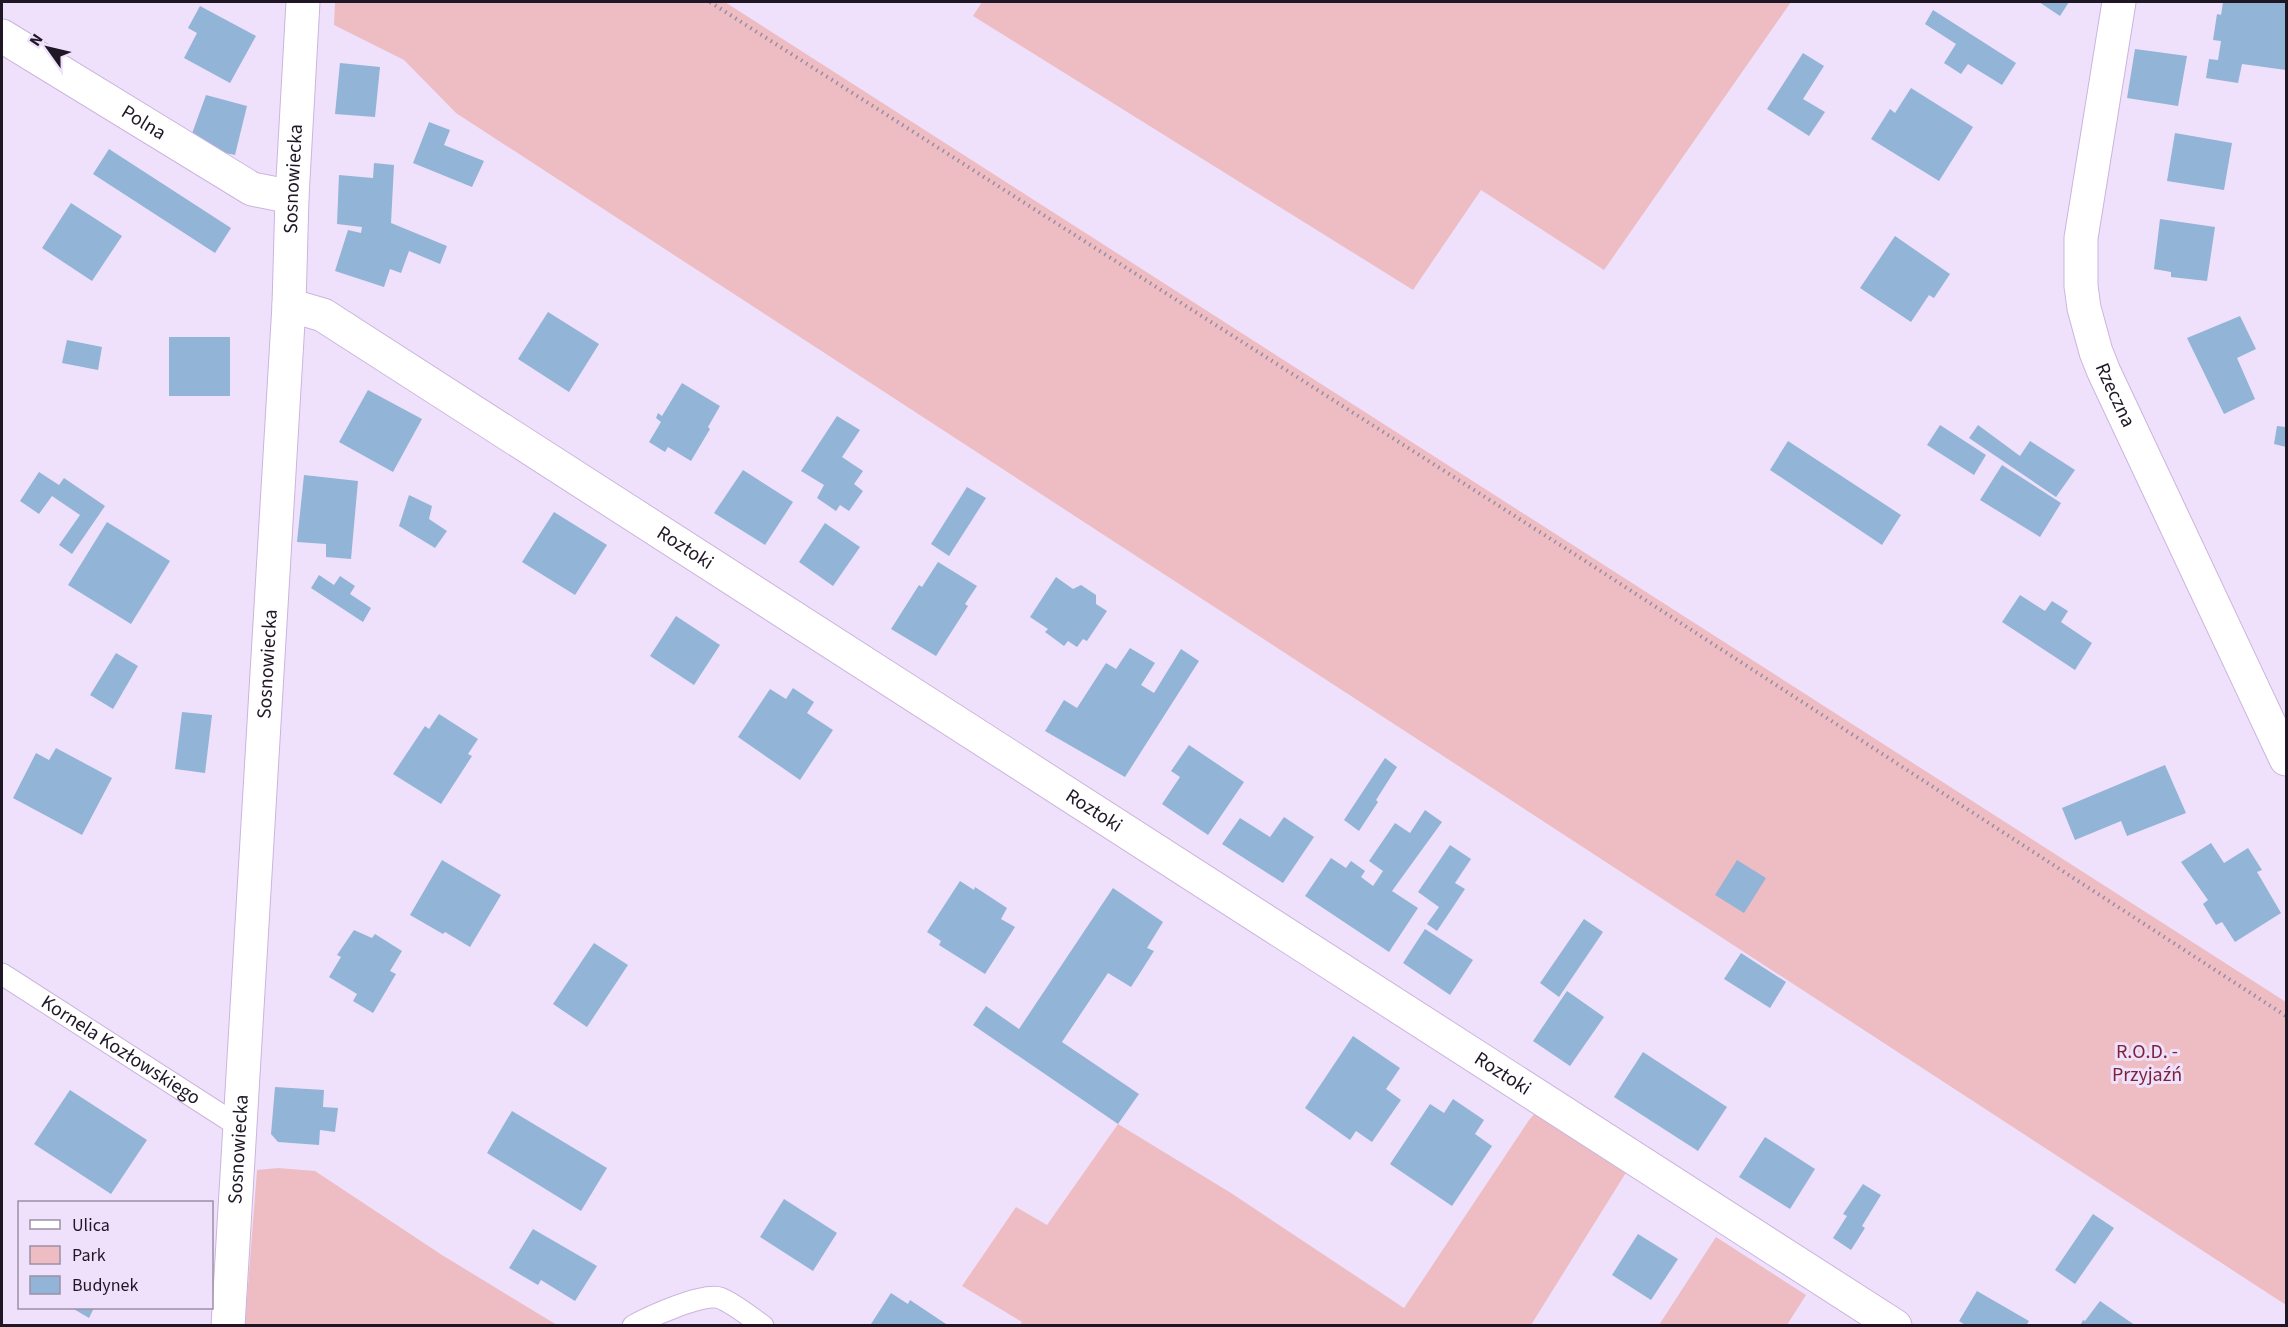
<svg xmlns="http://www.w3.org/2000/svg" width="2288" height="1327" font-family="'Source Sans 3',sans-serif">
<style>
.green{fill:#eebdc3}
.building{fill:#92b4d7}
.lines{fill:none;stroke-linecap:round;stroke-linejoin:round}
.service-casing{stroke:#ccb4de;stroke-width:23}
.minor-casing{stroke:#ccb4de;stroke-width:35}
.tertiary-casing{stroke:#ccb4de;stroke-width:35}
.path{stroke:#978ca1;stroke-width:4;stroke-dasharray:1.5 4.5;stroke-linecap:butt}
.service{stroke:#fff;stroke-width:21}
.minor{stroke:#fff;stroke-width:33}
.tertiary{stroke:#fff;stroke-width:33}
.labels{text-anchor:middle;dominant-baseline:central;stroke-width:6;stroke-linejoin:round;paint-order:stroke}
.street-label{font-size:20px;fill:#1f1726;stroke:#efe1fb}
.park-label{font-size:20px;fill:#7c2338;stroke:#efe1fb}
</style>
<rect width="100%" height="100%" fill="#efe1fb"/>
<g class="green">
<polygon points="335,2 725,2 2286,1002 2286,1305 456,113 404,60 334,25"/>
<polygon points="982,2 1791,2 1604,270 1481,190 1413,290 973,16"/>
<polygon points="1538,1110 1627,1171 1531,1325 1020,1325 1022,1322 962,1286 1016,1207 1047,1225 1118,1124 1231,1193 1404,1308 1529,1120"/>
<polygon points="278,1168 315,1171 442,1255 557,1325 245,1325 257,1170"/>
<polygon points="1716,1237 1806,1295 1787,1325 1659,1325"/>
</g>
<g class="building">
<polygon points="2039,2 2069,2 2060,16"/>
<polygon points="2223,2 2286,2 2286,70 2242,64 2238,83 2206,78 2209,59 2218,60 2221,41 2213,40 2217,14 2221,15"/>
<polygon points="200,6 256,36 230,83 184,58 197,33 188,28"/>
<polygon points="1933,10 2016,63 2002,85 1968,64 1961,74 1944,63 1956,44 1925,24"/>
<polygon points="2135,49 2187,56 2178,106 2127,98"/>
<polygon points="1803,53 1824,66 1803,99 1825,112 1809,136 1767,109"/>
<polygon points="340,63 380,67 375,117 335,114"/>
<polygon points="1911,88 1973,127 1939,181 1871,139 1890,109 1895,113"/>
<polygon points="206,95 247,106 235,155 207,149 190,139"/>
<polygon points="429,122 450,130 444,145 484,161 472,187 413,163"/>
<polygon points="2175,133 2232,143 2224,190 2167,181"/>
<polygon points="109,149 231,228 215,253 93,174"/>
<polygon points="374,163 394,165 391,223 447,246 440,264 409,251 401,273 390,269 384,287 335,271 348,230 361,233 362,227 337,224 339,175 373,178"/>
<polygon points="71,203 122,236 92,281 42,248"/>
<polygon points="2160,219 2215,227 2207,281 2171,277 2171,272 2154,269"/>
<polygon points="1895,236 1950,274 1934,298 1929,295 1911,322 1860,288"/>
<polygon points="548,312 599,344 569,392 518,359"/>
<polygon points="2240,316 2256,349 2237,358 2255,399 2224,414 2187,338"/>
<rect x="169" y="337" width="61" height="59"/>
<polygon points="67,340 102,347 98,370 62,363"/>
<polygon points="682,383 720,406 708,427 710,429 691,461 668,447 665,452 649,442 661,422 656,418 658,413 662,416"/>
<polygon points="368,390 422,419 393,472 339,442"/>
<polygon points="837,416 860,430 842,457 863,471 854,484 863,491 849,511 840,505 836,511 817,498 824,485 801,471"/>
<polygon points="1940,425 1986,455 1974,475 1927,445"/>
<polygon points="1978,425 2020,456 2030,441 2075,470 2056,497 1969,438"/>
<polygon points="2277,426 2286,427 2286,447 2274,444"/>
<polygon points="1788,441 1901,515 1882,545 1770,470"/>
<polygon points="2002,465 2061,503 2040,537 1980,500"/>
<polygon points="743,470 793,502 765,545 714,513"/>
<polygon points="39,472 59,485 64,478 105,506 72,554 59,545 80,515 52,496 39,514 20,501"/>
<polygon points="304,475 358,481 351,559 326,557 326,544 297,542"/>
<polygon points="967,487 986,498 949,556 931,544"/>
<polygon points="409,495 432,506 429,519 447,531 435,548 399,526"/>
<polygon points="554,512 607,545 575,595 522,562"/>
<polygon points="107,522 170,561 131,624 68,585"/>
<polygon points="825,523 860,547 833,586 799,562"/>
<polygon points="938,562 977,586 965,604 968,606 936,656 891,629 919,585 922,587"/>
<polygon points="319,575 334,585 340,576 355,586 350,594 371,608 363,622 311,588"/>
<polygon points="1056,577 1073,589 1081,585 1096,595 1096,604 1107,611 1087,641 1083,639 1077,647 1068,641 1064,646 1045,632 1048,629 1030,617"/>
<polygon points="2020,595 2045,611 2052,601 2068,611 2061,622 2092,643 2075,670 2002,622"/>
<polygon points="676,616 720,645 694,685 650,656"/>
<polygon points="1130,648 1155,663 1141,685 1154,693 1181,649 1199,661 1125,777 1045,731 1064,700 1077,708 1106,663 1116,669"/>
<polygon points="116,653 138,666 113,709 90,695"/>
<polygon points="793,688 814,702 807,713 833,730 800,780 738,737 770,689 786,699"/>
<polygon points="182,712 212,715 205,773 175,769"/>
<polygon points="439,714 478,739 468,754 472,756 441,804 393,774 425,726 429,729"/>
<polygon points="1189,745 1244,782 1208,835 1162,804 1180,777 1171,771"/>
<polygon points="56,748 112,778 82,835 13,798 36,753 49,760"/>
<polygon points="1385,758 1397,767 1376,800 1378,802 1359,831 1344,820"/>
<polygon points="2165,765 2186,813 2127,836 2121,821 2075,840 2062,808"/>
<polygon points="1425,810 1442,822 1392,891 1418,908 1389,952 1305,896 1331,858 1346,868 1351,861 1365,871 1361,877 1373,886 1383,871 1369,861 1395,823 1410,833"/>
<polygon points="1284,817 1314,837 1283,883 1222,844 1240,818 1270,837"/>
<polygon points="2211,843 2224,863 2248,848 2262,870 2257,872 2281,913 2235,942 2222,922 2216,925 2203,904 2208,900 2181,862"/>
<polygon points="1450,845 1471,859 1455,883 1465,889 1437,931 1427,924 1439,907 1418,892"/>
<polygon points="442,860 501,895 470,947 445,932 443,934 410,915"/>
<polygon points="1737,860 1766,878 1744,913 1715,895"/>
<polygon points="960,881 974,890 975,887 1007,908 1001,919 1015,927 985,974 939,945 941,941 927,932"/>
<polygon points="1113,888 1163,922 1147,948 1154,951 1131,987 1108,973 1062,1042 1139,1094 1118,1124 973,1025 986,1006 1019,1029"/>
<polygon points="1584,919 1603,932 1559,997 1540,983"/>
<polygon points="1425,929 1473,960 1450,995 1403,963"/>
<polygon points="354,930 372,938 375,934 402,951 390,971 396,974 373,1013 353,1001 357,994 329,977 341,957 337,955"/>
<polygon points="594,943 628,965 587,1027 553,1004"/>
<polygon points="1741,953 1786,982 1770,1008 1724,979"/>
<polygon points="1567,991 1604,1017 1570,1066 1533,1041"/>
<polygon points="1353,1036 1400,1068 1386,1089 1401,1100 1372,1142 1356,1131 1350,1140 1305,1108"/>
<polygon points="1643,1052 1727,1107 1698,1151 1614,1097"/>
<polygon points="275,1087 324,1090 323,1107 338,1108 335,1132 320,1130 319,1145 278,1142 271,1134"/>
<polygon points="70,1090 147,1140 111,1194 34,1144"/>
<polygon points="1453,1099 1484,1120 1475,1134 1492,1146 1452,1206 1390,1164 1430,1104 1444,1113"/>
<polygon points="512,1111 607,1168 581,1211 487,1153"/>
<polygon points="1765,1137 1815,1169 1790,1209 1739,1177"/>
<polygon points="1863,1184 1881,1195 1862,1226 1865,1228 1851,1250 1833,1238 1847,1216 1843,1214"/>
<polygon points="784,1199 837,1233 813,1271 760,1237"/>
<polygon points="2093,1214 2114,1228 2075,1284 2055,1270"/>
<polygon points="533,1229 597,1266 575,1301 541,1280 538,1285 509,1268"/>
<polygon points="1638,1234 1678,1259 1651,1300 1612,1275"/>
<polygon points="1977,1291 2029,1321 2026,1326 1967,1326 1959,1321"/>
<polygon points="891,1293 908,1304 910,1300 949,1326 873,1326 871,1324"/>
<polygon points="2100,1301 2136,1326 2080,1326 2083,1320 2085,1321"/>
<polygon points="72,1308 94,1308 89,1318"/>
</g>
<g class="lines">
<defs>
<g id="service">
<path id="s1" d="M2,974l238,153"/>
<path d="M633,1326c16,-9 71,-34 87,-28 15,6 30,19 43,28"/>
</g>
<g id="minor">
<path id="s2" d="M2119,2l-38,236v48l3,22 12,44 8,20 182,387"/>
<path id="s3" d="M2,36l250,153 40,8"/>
<path id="s4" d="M289,305l34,10 1572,1011"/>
</g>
<g id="tertiary">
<path id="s5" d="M228,1326l61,-1021 3,-108 11,-195"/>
</g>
</defs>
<use href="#service" class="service-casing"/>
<use href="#minor" class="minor-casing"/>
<use href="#tertiary" class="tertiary-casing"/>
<polyline class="path" points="710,2 1579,557 2286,1016"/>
<use href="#service" class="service"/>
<use href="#minor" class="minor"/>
<use href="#tertiary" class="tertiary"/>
</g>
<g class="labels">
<g class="street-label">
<text stroke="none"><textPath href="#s3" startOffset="166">Polna</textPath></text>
<text stroke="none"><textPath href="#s5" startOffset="1149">Sosnowiecka</textPath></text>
<text stroke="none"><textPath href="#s2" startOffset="402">Rzeczna</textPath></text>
<text stroke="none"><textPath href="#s4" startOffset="466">Roztoki</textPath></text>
<text stroke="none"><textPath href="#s5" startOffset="663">Sosnowiecka</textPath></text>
<text stroke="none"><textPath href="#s4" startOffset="952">Roztoki</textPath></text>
<text stroke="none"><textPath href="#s1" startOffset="141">Kornela Kozłowskiego</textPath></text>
<text stroke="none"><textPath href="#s4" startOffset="1438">Roztoki</textPath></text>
<text stroke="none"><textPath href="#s5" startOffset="177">Sosnowiecka</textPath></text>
</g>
<g class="park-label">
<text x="2147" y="1052">R.O.D. -<tspan x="2147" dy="23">Przyjaźń</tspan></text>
</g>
</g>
<rect width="2288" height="1327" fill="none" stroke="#1f1726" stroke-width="6"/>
<rect x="18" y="1201" width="195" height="108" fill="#efe1fb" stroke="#9c90a6" stroke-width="1.5"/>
<rect x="30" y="1220" width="30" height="9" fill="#ffffff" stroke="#9c90a6" stroke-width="1.5"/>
<text x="72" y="1231" font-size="18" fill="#1f1726">Ulica</text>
<rect x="30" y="1246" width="30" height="18" fill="#eebdc3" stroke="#9c90a6" stroke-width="1.5"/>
<text x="72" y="1261" font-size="18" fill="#1f1726">Park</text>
<rect x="30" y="1276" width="30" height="18" fill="#92b4d7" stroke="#9c90a6" stroke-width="1.5"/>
<text x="72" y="1291" font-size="18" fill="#1f1726">Budynek</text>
<g transform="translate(48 48) rotate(304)" stroke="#efe1fb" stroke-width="4.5" paint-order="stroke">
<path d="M0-4.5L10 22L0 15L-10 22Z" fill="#1f1726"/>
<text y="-9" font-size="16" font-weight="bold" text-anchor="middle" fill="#1f1726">N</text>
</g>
</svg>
